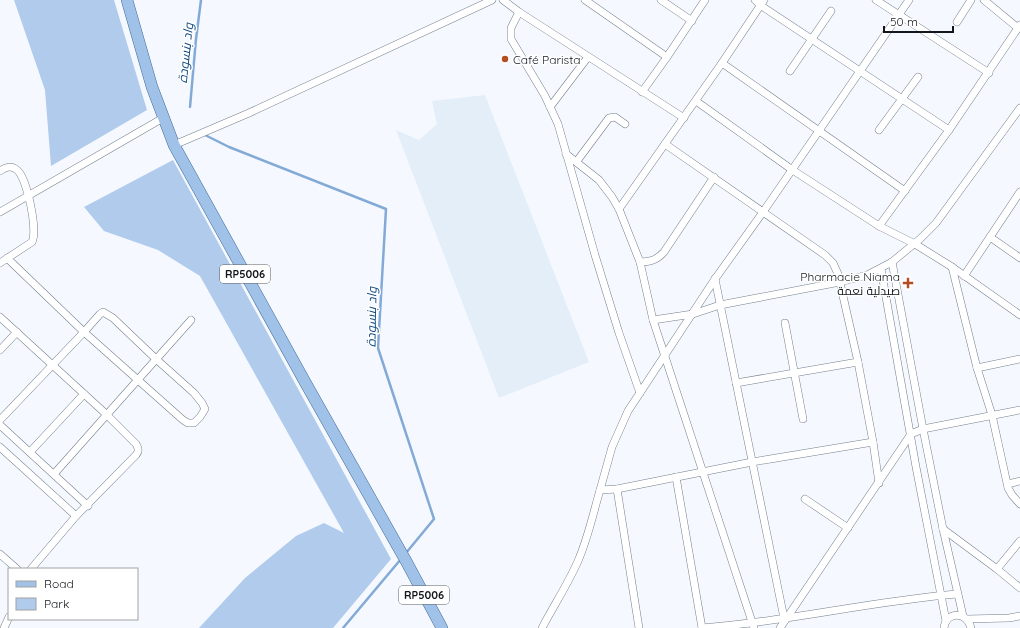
<svg xmlns="http://www.w3.org/2000/svg" width="1020" height="628" font-family="Quicksand,Cairo,sans-serif">
<style>
.built{fill:#e3eef8}
.green{fill:#b0cbeb}
.lines{fill:none;stroke-linecap:round;stroke-linejoin:round}
.stream{stroke:#83aad7;stroke-width:2.5}
.minor-casing{stroke:#747f8b;stroke-width:8}
.primary-casing{stroke:#456c96;stroke-width:12}
.minor{stroke:#fff;stroke-width:7}
.primary{stroke:#a0c2e8;stroke-width:11}
.poi-dot{fill:#b44e22;stroke:#fff;stroke-width:1.5}
.labels{text-anchor:middle;dominant-baseline:central;stroke-width:3;stroke-linejoin:round;paint-order:stroke}
.shield{fill:#fff;stroke:#5a5d60;stroke-width:1}
.shield-label{font-size:11px;font-weight:bold;fill:#13171c}
.poi-label{font-size:12px;fill:#13171c;stroke:#fff;text-anchor:start}
.water-label{font-size:13px;font-style:italic;fill:#104a81;stroke:#fff}
</style>
<rect width="100%" height="100%" fill="#f5f9ff"/>
<polygon class="built" points="485,95 589,362 499,398 396,130 419,140 437,124 432,101"/>
<g class="green">
<polygon points="14,0 114,0 147,110 51,166 45,90"/>
<polygon points="173,160 391,559 333,628 199,628 245,578 296,536 324,523 344,533 200,276 158,250 104,231 84,207"/>
</g>
<g class="lines">
<g class="stream">
<polyline points="190,107 196,39 201,0"/>
<polyline points="205,135 229,147 386,209 378,348 434,519 406,553"/>
<polyline points="343,628 401,559"/>
</g>
<defs>
<g id="minor">
<polyline points="503,0 519,12 684,118"/>
<polyline points="585,0 667,57"/>
<polyline points="661,0 692,21"/>
<polyline points="755,0 760,5 949,130"/>
<polyline points="876,0 989,73"/>
<polyline points="984,0 1018,28"/>
<polyline points="519,12 511,28 511,39 545,96 558,124 595,255 619,333 640,393"/>
<polyline points="957,22 971,0"/>
<polyline points="722,63 905,191"/>
<polyline points="790,71 831,11"/>
<polyline points="642,92 667,57 705,0"/>
<polyline points="696,101 791,169 879,226 915,244 952,267 1020,315"/>
<polyline points="550,107 588,57"/>
<polyline points="879,130 918,77"/>
<polyline points="665,144 825,255 833,263 838,274 858,362 873,442 879,483"/>
<polyline points="174,145 249,113 492,0"/>
<polyline points="566,154 599,180 612,197 619,209 640,262 653,320 754,628"/>
<polyline points="577,161 609,118 615,117 625,124"/>
<path d="M0,171c6,-4 11,-6 17,-1 10,8 21,60 15,72l-32,21"/>
<polyline points="619,209 722,63 764,0"/>
<polyline points="0,212 163,118"/>
<polyline points="879,226 949,130 1020,25"/>
<polyline points="990,237 1020,258"/>
<path d="M640,262c10,0 17,-2 24,-10l50,-75"/>
<polyline points="892,262 923,429 943,529 963,616"/>
<polyline points="952,267 977,368 992,415 1008,488 1012,495 1020,504"/>
<polyline points="881,269 916,467 946,621"/>
<polyline points="964,276 1020,192"/>
<polyline points="715,279 784,618"/>
<path d="M0,317l106,97 30,30c3,5 3,7 0,11l-60,61 -45,53"/>
<polyline points="653,320 693,314 720,305 840,282 867,275 892,262 920,239 936,223 1020,108"/>
<polyline points="785,323 803,419"/>
<polyline points="0,350 17,332"/>
<polyline points="977,368 1020,359"/>
<polyline points="736,383 858,362"/>
<polyline points="0,420 84,332 100,314 103,312 113,318 156,359 194,393 202,403 205,409 200,417 194,423 188,423 183,420 84,332 7,258"/>
<polyline points="0,425 88,506"/>
<polyline points="0,447 76,516"/>
<polyline points="30,452 84,394"/>
<polyline points="54,474 191,320"/>
<polyline points="676,477 702,628"/>
<polyline points="1008,484 1020,481"/>
<polyline points="617,489 639,628"/>
<polyline points="600,490 612,447 628,411 715,279 763,212 909,0"/>
<polyline points="805,499 848,528"/>
<polyline points="943,529 997,569 1020,588"/>
<polyline points="0,554 17,569"/>
<polyline points="997,569 1020,541"/>
<polyline points="967,619 1009,618 1020,616"/>
<polyline points="4,628 9,617"/>
<path d="M542,628c12,-23 26,-44 36,-67 10,-23 15,-47 22,-71l17,-1 135,-27 121,-20"/>
<path d="M702,628c85,-6 169,-27 255,-34"/>
<polyline points="780,628 911,434 923,429 1020,410"/>
<path d="M944,628c2,-17 23,-17 27,0"/>
</g>
<polyline id="primary" points="127,0 152,87 174,145 305,382 406,561 442,628"/>
</defs>
<use href="#minor" class="minor-casing"/>
<use href="#primary" class="primary-casing"/>
<use href="#minor" class="minor"/>
<use href="#primary" class="primary"/>
</g>
<g class="poi-dot">
<circle cx="505" cy="59" r="4"/>
<path d="M906 277h4v4h4v4h-4v4h-4v-4h-4v-4h4z"/>
</g>
<g class="labels">
<g class="shield">
<rect x="220" y="265" width="50" height="18" rx="3"/>
<rect x="399" y="586" width="50" height="18" rx="3"/>
</g>
<g class="shield-label">
<text x="245" y="274">RP5006</text>
<text x="424" y="595">RP5006</text>
</g>
<g class="poi-label">
<text x="513" y="59">Café Parista</text>
<text x="900" y="276" text-anchor="end">Pharmacie Niama<tspan x="900" dy="14">صيدلية نعمة</tspan></text>
</g>
<g class="water-label">
<text transform="translate(185 53) rotate(-84)">واد بنسودة</text>
<text transform="translate(371 317) rotate(-89)">واد بنسودة</text>
</g>
</g>
<rect x="8" y="568" width="130" height="52" fill="#ffffff" stroke="#a1a2a4"/>
<rect x="16" y="581" width="20" height="6" fill="#a0c2e8" stroke="#a1a2a4"/>
<text x="44" y="588" font-size="12" fill="#13171c">Road</text>
<rect x="16" y="598" width="20" height="12" fill="#b0cbeb" stroke="#a1a2a4"/>
<text x="44" y="608" font-size="12" fill="#13171c">Park</text>
<path d="M884 26v6h69v-6" fill="none" stroke="#13171c" stroke-width="2"/>
<text x="890" y="26" font-size="12" fill="#13171c" stroke="#ffffff" stroke-width="3" paint-order="stroke">50 m</text>
</svg>
